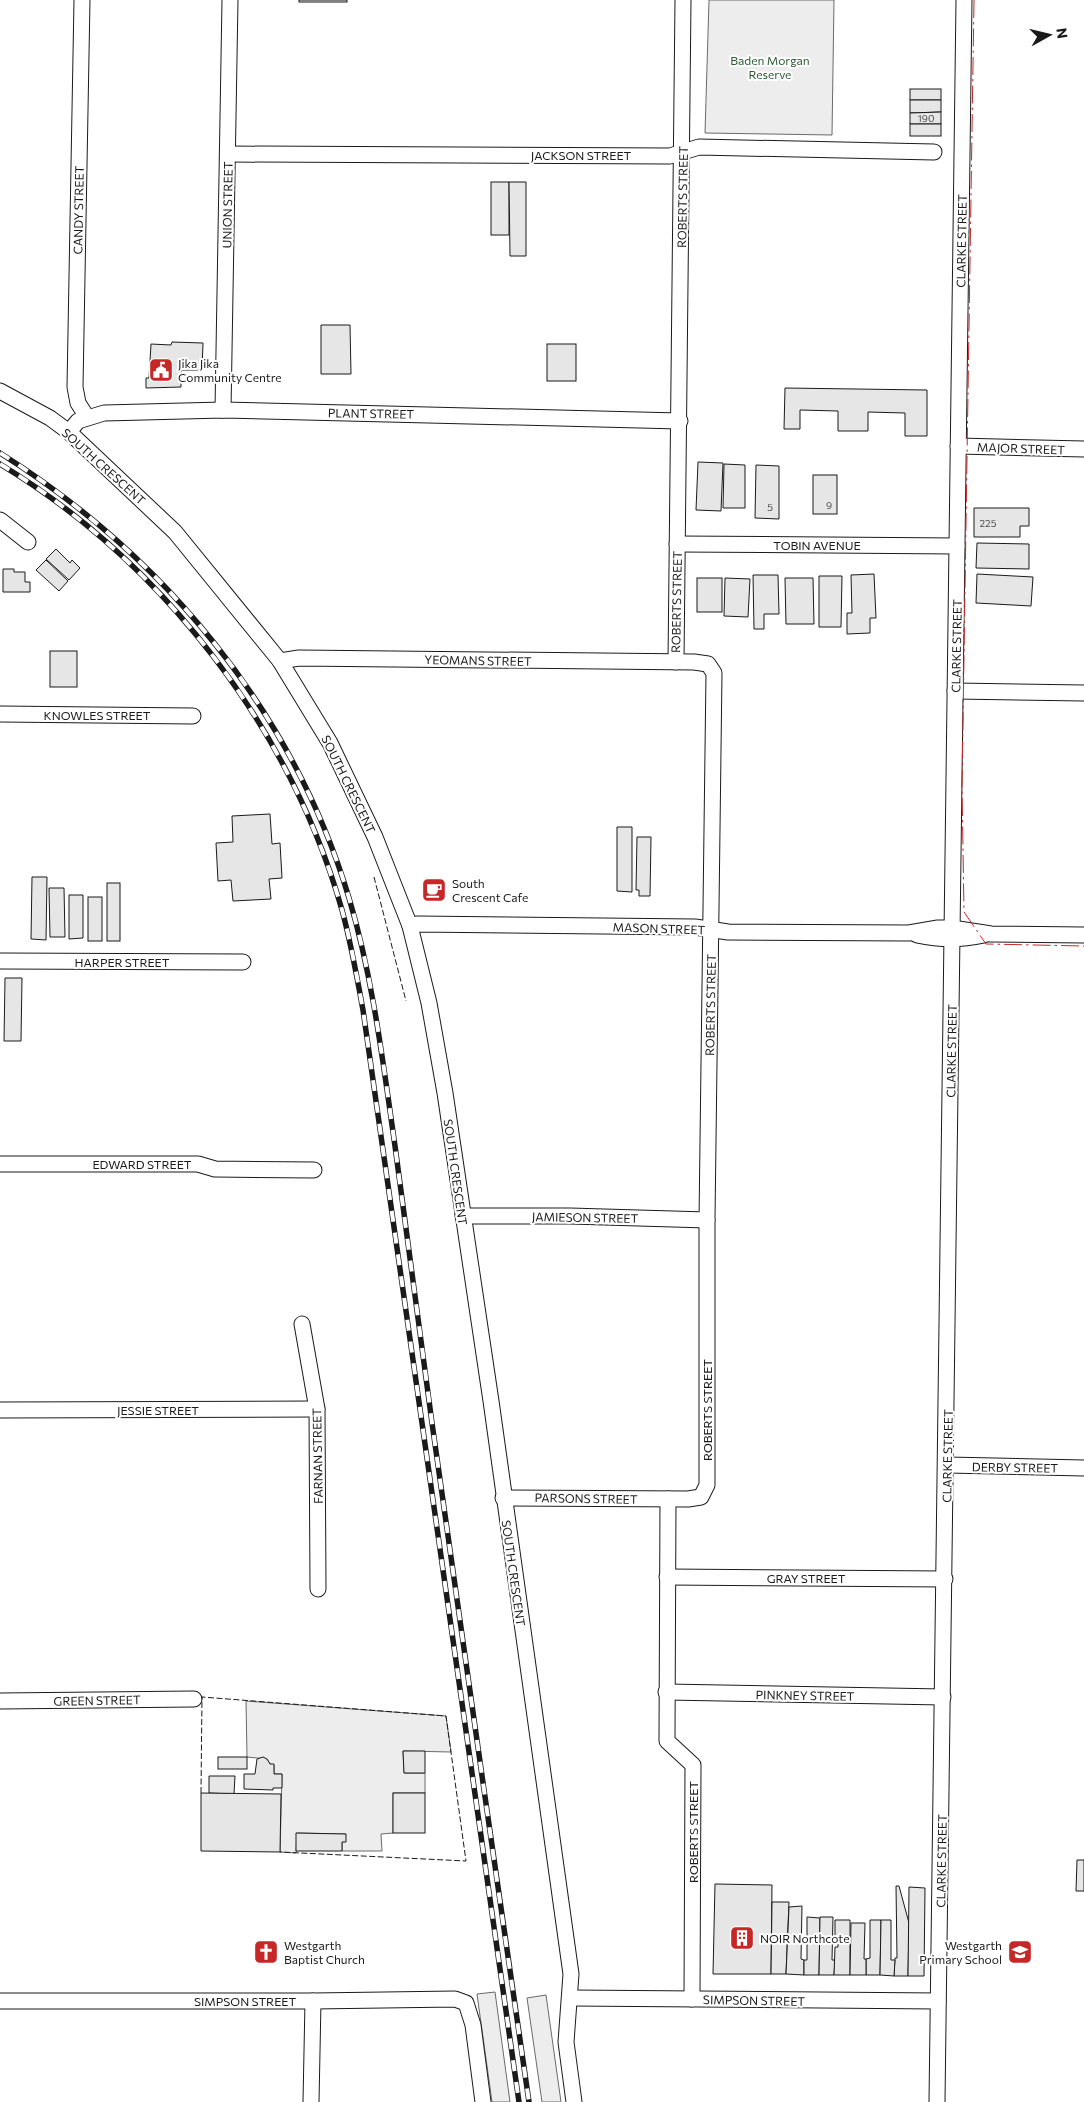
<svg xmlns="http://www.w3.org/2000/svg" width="1084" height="2102" font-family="Commissioner,sans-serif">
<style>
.built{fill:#ededed;stroke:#6a6a6a}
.building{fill:#e6e6e6;stroke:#1a1a1a}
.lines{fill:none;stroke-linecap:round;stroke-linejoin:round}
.street-casing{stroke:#1a1a1a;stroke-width:17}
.street{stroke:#fff;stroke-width:15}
.rail-casing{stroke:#1a1a1a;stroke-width:5.5}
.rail{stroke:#fff;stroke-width:4;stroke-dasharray:11;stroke-linecap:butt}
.fence{stroke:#1a1a1a;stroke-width:1;stroke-dasharray:6 2.5;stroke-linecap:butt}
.power{stroke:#c62828;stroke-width:1;stroke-dasharray:18 4 2.5 4;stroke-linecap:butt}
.labels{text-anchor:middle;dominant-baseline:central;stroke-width:4;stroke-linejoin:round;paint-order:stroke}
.number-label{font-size:10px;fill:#4d4d4d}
.park-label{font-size:12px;fill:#2b5a34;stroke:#fff}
.street-label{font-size:12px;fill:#1a1a1a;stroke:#fff}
.poi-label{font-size:12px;fill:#1a1a1a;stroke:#fff;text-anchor:start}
</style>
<rect width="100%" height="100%" fill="#fff"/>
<g class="built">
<polygon points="709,0 834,0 832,135 705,133"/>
<polygon points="246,1701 446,1716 451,1752 403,1751 404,1773 425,1773 425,1793 393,1793 393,1833 381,1834 382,1851 342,1851 342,1842 346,1834 297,1833 296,1853 280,1852 282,1774 274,1774 274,1765 270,1764 267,1759 247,1757"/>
<polygon points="495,1992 510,2102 492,2102 477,1994"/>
<polygon points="546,1995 561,2102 542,2102 527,1998"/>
</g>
<g class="building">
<rect x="299" y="0" width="48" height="2"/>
<rect x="910" y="89" width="31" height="11"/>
<polygon points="910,100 941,100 941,112 910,113"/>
<polygon points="941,112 941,124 910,124 910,113"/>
<rect x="910" y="124" width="31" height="12"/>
<rect x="491" y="182" width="18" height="53"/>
<polygon points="509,182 526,182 526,256 510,256"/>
<polygon points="321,325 350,325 351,374 321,374"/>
<polygon points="172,342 203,343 202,370 181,370 181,387 146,388 146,378 149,378 151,344 171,345"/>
<rect x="547" y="344" width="29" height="37"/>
<polygon points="785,388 927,390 927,436 905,436 905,413 868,412 868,431 838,431 838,411 800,410 800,429 784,429"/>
<polygon points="698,462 723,463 721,511 696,510"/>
<polygon points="724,464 745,465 745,508 723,508"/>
<polygon points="756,465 779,466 779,519 755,518"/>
<rect x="813" y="475" width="24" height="39"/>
<polygon points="974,508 1029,508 1029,526 1020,526 1020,537 974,537"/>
<polygon points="977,543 1029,544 1029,569 976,568"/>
<polygon points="56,549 70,563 72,560 80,568 69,580 46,559"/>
<polygon points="46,560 68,581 59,591 36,570"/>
<polygon points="3,569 14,569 14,572 25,572 25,582 30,582 30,592 3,592"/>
<polygon points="874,574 876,618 870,618 870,633 847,634 847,613 852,613 851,575"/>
<polygon points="977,574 1033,577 1031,606 976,603"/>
<polygon points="753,575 778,575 779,614 764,614 764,629 754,629"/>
<polygon points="819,576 842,576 841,627 819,627"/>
<rect x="697" y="578" width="25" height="34"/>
<polygon points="725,578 750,579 748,617 724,616"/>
<polygon points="785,578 813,578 814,624 786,624"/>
<rect x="50" y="651" width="27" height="36"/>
<polygon points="270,814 272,844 280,843 282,878 269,879 271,899 233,901 231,880 218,881 216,843 233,842 232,816"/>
<polygon points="617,827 632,827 632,892 617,891"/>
<polygon points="637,837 651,837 650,896 639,896 639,890 636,890"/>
<polygon points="32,877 47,877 46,940 31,939"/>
<rect x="107" y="883" width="13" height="58"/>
<polygon points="49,888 64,888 65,937 50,937"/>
<polygon points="69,895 83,895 83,938 69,939"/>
<rect x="88" y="897" width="14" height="44"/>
<polygon points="5,978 22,978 21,1041 4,1041"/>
<polygon points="403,1751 425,1751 425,1773 404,1773"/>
<rect x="218" y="1757" width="29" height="12"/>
<polygon points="263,1757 267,1759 270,1764 274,1764 274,1774 282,1774 282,1788 273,1788 273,1790 244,1789 244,1774 255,1774 257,1759"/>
<polygon points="209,1776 235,1776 234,1794 209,1793"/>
<polygon points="201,1793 281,1794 280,1852 201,1851"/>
<rect x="393" y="1793" width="32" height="40"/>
<polygon points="296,1833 346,1834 346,1842 342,1842 342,1851 296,1851"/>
<polygon points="1077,1860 1084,1860 1084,1891 1076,1891"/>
<polygon points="715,1884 772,1885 771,1974 713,1974"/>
<polygon points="896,1886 899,1886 909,1923 908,1976 894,1976 895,1958 897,1958"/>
<polygon points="909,1887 925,1888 924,1976 908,1976"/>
<polygon points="772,1902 789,1902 786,1974 771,1974"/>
<polygon points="802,1906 801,1959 804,1960 804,1975 786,1974 789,1907"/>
<polygon points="807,1917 820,1918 819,1975 804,1975 804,1960 807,1960"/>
<polygon points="820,1917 833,1917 832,1960 835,1960 834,1975 819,1975"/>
<polygon points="835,1920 850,1920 850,1975 834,1975 835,1947 838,1947 838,1941 835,1941"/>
<polygon points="870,1920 881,1920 880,1975 866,1975 866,1959 870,1958"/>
<polygon points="881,1920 891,1920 891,1960 895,1960 894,1976 880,1975"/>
<polygon points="851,1923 865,1923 864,1959 866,1959 866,1975 850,1975"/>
</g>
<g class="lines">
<defs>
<g id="street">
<polyline points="82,0 75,387 78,403 87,417"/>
<polyline points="228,154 670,156 699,147 934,152"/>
<polyline points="0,391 50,418 69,432 175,532 280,661 330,743 375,837 410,926 429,1003 445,1093 491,1401 571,1974 566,2042 574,2102"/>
<polyline points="223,410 230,0"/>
<polyline points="69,432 78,421 104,413 223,410 680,421"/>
<polyline points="958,446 1084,449"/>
<polyline points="0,520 28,542"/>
<polyline points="677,544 957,546"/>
<polyline points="280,661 299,658 694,662 708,664 714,673 707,1220 707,1485 701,1497 688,1499 503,1498"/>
<polyline points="676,662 683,0"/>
<polyline points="955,691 1084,693"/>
<polyline points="0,714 193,716"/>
<polyline points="410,926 417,924 695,927 728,932 909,933 938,928 952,928 991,934 1084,935"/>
<path d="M917,935c24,5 43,5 67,0"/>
<polyline points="0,961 243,962"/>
<polyline points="0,1164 198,1164 215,1169 314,1170"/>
<polyline points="463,1216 570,1216 707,1220"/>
<polyline points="302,1324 317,1409 318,1589"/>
<polyline points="0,1410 317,1409"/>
<polyline points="947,1465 1084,1468"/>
<polyline points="668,1499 667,1741 693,1765 692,1999"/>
<polyline points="667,1577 945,1579"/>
<polyline points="666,1692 943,1697"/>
<polyline points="0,1701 194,1699"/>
<polyline points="571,1998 938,2001"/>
<polyline points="0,2001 313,2001 455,1999 466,2003 473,2025 483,2102"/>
<polyline points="311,2102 313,2001"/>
<polyline points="937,2102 964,0"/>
</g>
</defs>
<use href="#street" class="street-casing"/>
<use href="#street" class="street"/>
<defs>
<g id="rail">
<path d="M0,453c164,103 293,258 349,445 24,80 34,165 46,248 12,92 25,185 37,277 32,226 64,453 97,679"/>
<path d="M0,464c162,98 290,263 342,446 9,33 15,67 21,100l156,1092"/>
</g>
</defs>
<use href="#rail" class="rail-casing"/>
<use href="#rail" class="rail"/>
<g class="fence">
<polyline points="374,877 406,1001"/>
<polyline points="201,1793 202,1697 446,1716 466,1861 280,1852"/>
</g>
<polyline class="power" points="974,0 962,786 964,912 986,944 1084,946"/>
</g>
<defs>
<symbol id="civic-square" viewBox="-11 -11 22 22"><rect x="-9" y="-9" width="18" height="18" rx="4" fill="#c62828" stroke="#fff"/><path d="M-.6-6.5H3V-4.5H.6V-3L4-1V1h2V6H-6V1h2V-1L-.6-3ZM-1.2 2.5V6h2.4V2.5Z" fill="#fff"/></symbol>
<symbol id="cafe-square" viewBox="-11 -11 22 22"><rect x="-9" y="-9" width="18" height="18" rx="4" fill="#c62828" stroke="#fff"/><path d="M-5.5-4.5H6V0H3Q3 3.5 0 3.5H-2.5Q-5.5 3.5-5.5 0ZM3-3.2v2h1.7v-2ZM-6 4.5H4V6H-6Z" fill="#fff"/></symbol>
<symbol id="building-square" viewBox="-11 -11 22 22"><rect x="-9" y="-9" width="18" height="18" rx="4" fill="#c62828" stroke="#fff"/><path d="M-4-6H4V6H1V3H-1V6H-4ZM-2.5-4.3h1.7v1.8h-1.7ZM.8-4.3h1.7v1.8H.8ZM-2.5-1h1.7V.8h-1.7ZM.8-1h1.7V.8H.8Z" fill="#fff"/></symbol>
<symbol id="church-square" viewBox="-11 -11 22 22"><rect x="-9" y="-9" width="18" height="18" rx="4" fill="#c62828" stroke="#fff"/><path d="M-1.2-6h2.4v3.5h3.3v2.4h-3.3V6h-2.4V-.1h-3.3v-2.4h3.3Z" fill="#fff"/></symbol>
<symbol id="school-square" viewBox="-11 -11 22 22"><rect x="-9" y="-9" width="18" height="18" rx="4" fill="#c62828" stroke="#fff"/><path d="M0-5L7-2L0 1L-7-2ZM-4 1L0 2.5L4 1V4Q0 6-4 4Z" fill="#fff"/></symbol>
</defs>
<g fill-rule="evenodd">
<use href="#civic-square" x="147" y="356" width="28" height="28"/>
<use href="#cafe-square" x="420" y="876" width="28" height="28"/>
<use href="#building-square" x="728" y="1924" width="28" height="28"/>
<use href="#church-square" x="252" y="1938" width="28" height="28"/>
<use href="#school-square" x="1006" y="1938" width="28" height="28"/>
</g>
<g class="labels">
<g class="number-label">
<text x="926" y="118">190</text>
<text x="829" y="505">9</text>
<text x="770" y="507">5</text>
<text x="988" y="523">225</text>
</g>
<g class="park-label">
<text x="770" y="60">Baden Morgan<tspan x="770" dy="14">Reserve</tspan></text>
</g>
<g class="street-label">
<text x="581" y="155">JACKSON STREET</text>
<text transform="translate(682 197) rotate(-89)">ROBERTS STREET</text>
<text transform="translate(227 205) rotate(-89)">UNION STREET</text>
<text transform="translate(78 210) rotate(-89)">CANDY STREET</text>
<text transform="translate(961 241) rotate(-89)">CLARKE STREET</text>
<text transform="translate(371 413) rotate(1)">PLANT STREET</text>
<text transform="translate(1021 448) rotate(2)">MAJOR STREET</text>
<text transform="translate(104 466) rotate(42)">SOUTH CRESCENT</text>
<text x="817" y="545">TOBIN AVENUE</text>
<text transform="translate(676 602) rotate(-89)">ROBERTS STREET</text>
<text transform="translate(956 646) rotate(-89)">CLARKE STREET</text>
<text transform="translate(478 660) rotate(1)">YEOMANS STREET</text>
<text x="97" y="715">KNOWLES STREET</text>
<text transform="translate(349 784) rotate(64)">SOUTH CRESCENT</text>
<text transform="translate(659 928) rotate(2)">MASON STREET</text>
<text x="122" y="962">HARPER STREET</text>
<text transform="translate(710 1005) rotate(-89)">ROBERTS STREET</text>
<text transform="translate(951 1051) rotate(-89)">CLARKE STREET</text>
<text x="142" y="1164">EDWARD STREET</text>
<text transform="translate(456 1172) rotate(82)">SOUTH CRESCENT</text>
<text transform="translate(585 1217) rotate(1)">JAMIESON STREET</text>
<text x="158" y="1410">JESSIE STREET</text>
<text transform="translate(707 1410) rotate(-90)">ROBERTS STREET</text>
<text transform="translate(317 1456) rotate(-91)">FARNAN STREET</text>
<text transform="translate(947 1456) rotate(-89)">CLARKE STREET</text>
<text transform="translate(1015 1467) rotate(1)">DERBY STREET</text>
<text transform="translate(586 1498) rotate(1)">PARSONS STREET</text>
<text transform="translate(514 1573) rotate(82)">SOUTH CRESCENT</text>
<text x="806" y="1578">GRAY STREET</text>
<text transform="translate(805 1695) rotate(1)">PINKNEY STREET</text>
<text transform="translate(97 1700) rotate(-1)">GREEN STREET</text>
<text transform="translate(693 1832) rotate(-90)">ROBERTS STREET</text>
<text transform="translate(941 1861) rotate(-89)">CLARKE STREET</text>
<text transform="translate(754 2000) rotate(1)">SIMPSON STREET</text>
<text x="245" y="2001">SIMPSON STREET</text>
</g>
<g class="poi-label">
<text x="178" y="363">Jika Jika<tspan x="178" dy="14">Community Centre</tspan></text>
<text x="452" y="883">South<tspan x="452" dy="14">Crescent Cafe</tspan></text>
<text x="760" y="1938">NOIR Northcote</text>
<text x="284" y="1945">Westgarth<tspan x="284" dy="14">Baptist Church</tspan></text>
<text x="1002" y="1945" text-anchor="end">Westgarth<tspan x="1002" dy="14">Primary School</tspan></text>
</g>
</g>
<g transform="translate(1049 35) rotate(82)" stroke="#ffffff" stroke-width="4" paint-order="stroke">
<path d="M0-4L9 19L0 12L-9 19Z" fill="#1a1a1a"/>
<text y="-8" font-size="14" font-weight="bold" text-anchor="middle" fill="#1a1a1a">N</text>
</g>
</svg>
